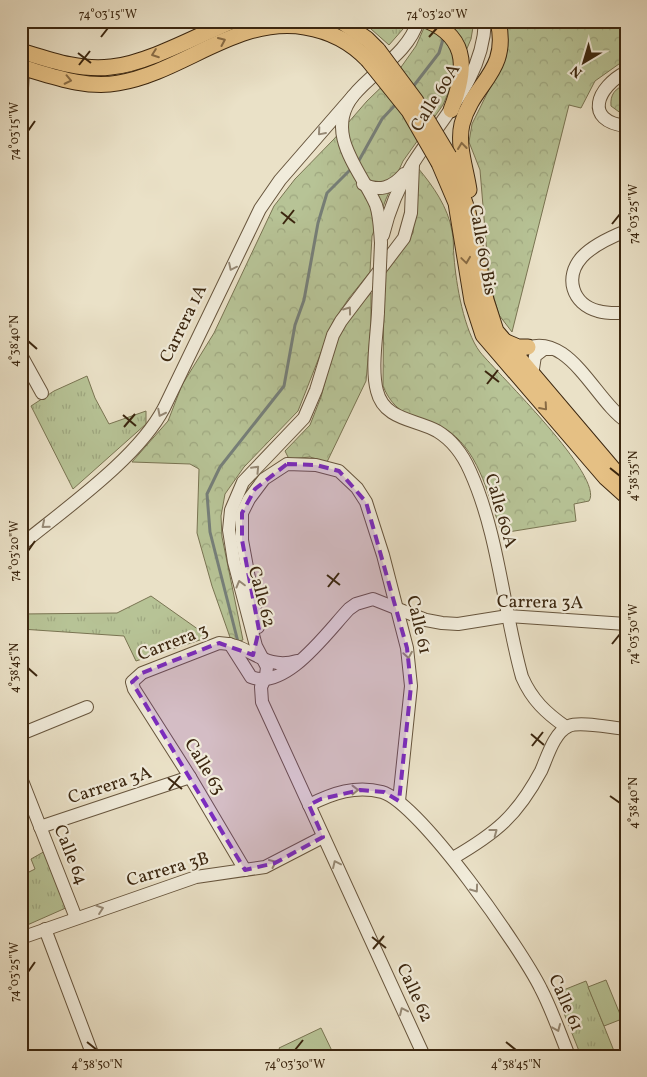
<svg xmlns="http://www.w3.org/2000/svg" width="647" height="1077" font-family="Vollkorn,serif">
<style>
.grass{fill:url(#grass-tufts);stroke:#797452}
.forest{fill:url(#forest-crowns);stroke:#797452}
.pitch{fill:#b7c396;stroke:#797452}
.lines{fill:none;stroke-linecap:round;stroke-linejoin:round}
.stream{stroke:#767f79;stroke-width:3}
.minor-casing{stroke:#67553d;stroke-width:14}
.major-casing{stroke:#3b260f;stroke-width:17}
.minor{stroke:#f1ecdb;stroke-width:12}
.major{stroke:#e5c084;stroke-width:15}
.minor-bridge-casing{stroke:#67553d;stroke-width:14;stroke-linecap:butt}
.major-bridge-casing{stroke:#3b260f;stroke-width:17;stroke-linecap:butt}
.minor-bridge{stroke:#f1ecdb;stroke-width:12}
.major-bridge{stroke:#e5c084;stroke-width:15}
.oneway{stroke:#886b44}
.oneway2{stroke:#968975}
.marked{fill:#7b2cbf;fill-opacity:0.2;stroke:#7b2cbf;stroke-width:4;stroke-dasharray:10 6;stroke-linejoin:round}
.ticks{fill:none;stroke:#3b260f;stroke-width:2}
.labels{text-anchor:middle;dominant-baseline:central;stroke-width:4.5;stroke-linejoin:round;paint-order:stroke}
.street-label{font-size:18px;fill:#3b260f;stroke:#f1ecdb}
.neatline{fill:none;stroke:#3b260f;stroke-width:2}
.ticks-label{font-size:12px;text-anchor:middle;fill:#3b260f}
</style>
<defs>
<pattern id="grass-tufts" width="24" height="20" patternUnits="userSpaceOnUse" patternTransform="scale(1.25)"><rect width="24" height="20" fill="#b7c396"/><path d="M3 7l-1-3M5 7V3M7 7l1-3M15 17l-1-3M17 17v-4M19 17l1-3" fill="none" stroke="#9ea780"/></pattern>
<pattern id="forest-crowns" width="20" height="18" patternUnits="userSpaceOnUse" patternTransform="scale(1.25)"><rect width="20" height="18" fill="#b7c396"/><path d="M2 6a3 3 0 1 1 6 0M12 15a3 3 0 1 1 6 0" fill="none" stroke="#9ea780"/></pattern>
</defs>
<rect width="100%" height="100%" fill="#eae1c7"/>
<filter id="stains"><feTurbulence type="fractalNoise" baseFrequency=".004" numOctaves="4"/><feColorMatrix values="0 0 0 0 .2 0 0 0 0 .09 0 0 0 0 .02 0 0 0 .5 -.17"/></filter>
<radialGradient id="worn" r=".72"><stop offset=".6" stop-color="#630" stop-opacity="0"/><stop offset="1" stop-color="#630" stop-opacity=".3"/></radialGradient>
<g class="grass">
<polygon points="362,21 410,21 389,45"/>
<polygon points="87,376 95,398 109,424 146,411 146,424 73,489 31,406 54,391"/>
<polygon points="151,596 209,637 136,661 124,636 21,629 21,614 117,613"/>
<polygon points="47,850 68,907 25,926 21,917 21,876 35,869 31,859"/>
<polygon points="586,981 616,1056 581,1056 556,993"/>
</g>
<g class="forest">
<polygon points="427,21 474,21 471,39 443,105 403,161 386,199 372,236 370,272 349,298 333,322 298,411 244,467 225,494 221,516 222,537 243,640 232,643 212,586 197,533 199,469 190,464 132,462 168,421 182,385 214,333 274,206 295,179 334,139 367,101 399,70 416,46"/>
<polygon points="504,21 626,21 626,59 595,81 581,108 569,105 512,332 499,315 494,298 488,266 480,170 469,142 472,124 505,57"/>
<path d="M626,84v33l-15,-11c-1,-12 4,-17 15,-22z"/>
<path d="M418,168c15,18 30,39 34,63 2,8 1,18 2,26 2,27 10,74 26,95 18,22 125,125 109,149l-15,3 2,17 -74,12c-13,-33 -21,-78 -52,-101 -4,-3 -10,-4 -14,-6 -25,-10 -42,-13 -53,-40l1,-111 29,-42z"/>
<polygon points="371,293 371,326 366,381 327,462 310,457 289,459 285,451 310,425 321,397 336,340 353,313"/>
</g>
<g class="pitch">
<polygon points="606,980 622,1019 604,1026 588,987"/>
<polygon points="321,1028 333,1053 327,1056 283,1056 279,1048"/>
</g>
<g class="lines">
<g class="stream">
<polyline points="412,88 439,53 444,36"/>
<polyline points="357,164 382,119 397,103"/>
<polyline points="238,642 210,532 207,494 220,467 284,386 295,325 304,300 318,223 327,193 352,168"/>
</g>
<defs>
<g id="minor">
<path d="M626,72c-29,15 -43,49 0,54"/>
<polyline points="21,108 23,68"/>
<polyline points="413,164 411,213 404,238 341,321 333,335 316,390 304,418 243,482 231,510 229,530 234,562 256,646 267,667 266,676 261,687 262,702 424,1056"/>
<path d="M363,184c16,8 29,4 41,-10"/>
<path d="M626,231c-15,6 -33,14 -44,26 -18,20 -10,47 16,54 9,3 19,2 28,2"/>
<path d="M383,235c6,-25 16,-49 29,-70 29,-47 71,-85 73,-144"/>
<path d="M381,243c-1,-12 -1,-26 -5,-38 -14,-33 -53,-71 -23,-109 20,-25 55,-42 65,-75"/>
<path d="M378,312c-1,23 -7,57 -1,79 7,29 38,28 60,40 15,9 26,24 33,40 29,64 33,138 52,206 10,23 24,36 44,50"/>
<path d="M520,351c47,-26 75,50 106,70"/>
<polyline points="21,355 42,393"/>
<polyline points="532,375 535,356 544,349 551,349"/>
<path d="M21,545c45,-37 117,-87 143,-137l96,-199 20,-29 73,-84"/>
<polyline points="258,627 242,540 242,513 249,499 264,479 287,464 316,465 339,471 357,488 366,502 383,555 407,648 411,686 399,801"/>
<path d="M230,644l21,33c35,14 76,-45 98,-68l7,-5 17,-5 53,21 16,3 16,1 50,-8 118,8"/>
<polyline points="21,734 87,707"/>
<polyline points="21,778 76,918"/>
<path d="M309,805c24,-12 47,-20 73,-13 38,11 140,158 159,197 11,21 19,45 28,67"/>
<polyline points="40,827 190,777"/>
<path d="M453,858c43,-25 64,-42 88,-87 6,-13 13,-39 28,-45 11,-5 43,2 57,3"/>
<path d="M245,870l-55,-93 -56,-88 -2,-7 10,-9 77,-30c30,0 44,28 78,18"/>
<polyline points="45,929 93,1056"/>
<polyline points="21,938 196,877 265,867 323,837"/>
</g>
<g id="major">
<polyline points="341,21 367,39 378,50"/>
<path d="M428,21c43,18 37,53 23,89"/>
<path d="M21,51c29,9 60,20 90,16 35,-3 88,-32 121,-46"/>
<path d="M21,67c31,9 65,22 97,16 66,-11 118,-67 187,-56 25,4 46,15 63,33"/>
<polyline points="449,156 468,212 486,300 496,331 626,484"/>
<polyline points="439,163 456,203 472,301 483,335 606,478 626,496"/>
<path d="M469,190c-3,-21 -12,-45 -7,-66 11,-42 48,-51 36,-103"/>
<polyline points="504,341 518,347 528,347"/>
</g>
</defs>
<use href="#minor" class="minor-casing"/>
<use href="#major" class="major-casing"/>
<use href="#minor" class="minor"/>
<use href="#major" class="major"/>
<defs>
<polyline id="minor-bridge" points="378,312 381,243"/>
<g id="major-bridge">
<polyline points="378,50 416,101 449,156"/>
<polyline points="368,60 409,111 439,163"/>
</g>
</defs>
<use href="#minor-bridge" class="minor-bridge-casing"/>
<use href="#major-bridge" class="major-bridge-casing"/>
<use href="#minor-bridge" class="minor-bridge"/>
<use href="#major-bridge" class="major-bridge"/>
</g>
<defs><path id="oneway-chevron" d="M-2-3.5L2.5 0L-2 3.5" fill="none" stroke-width="1.6" stroke-linecap="round" stroke-linejoin="round" transform="scale(1.25)"/></defs>
<g class="oneway">
<use href="#oneway-chevron" transform="translate(222 41) rotate(-24)"/>
<use href="#oneway-chevron" transform="translate(155 54) rotate(160)"/>
<use href="#oneway-chevron" transform="translate(68 80) rotate(12)"/>
<use href="#oneway-chevron" transform="translate(462 146) rotate(-97)"/>
<use href="#oneway-chevron" transform="translate(466 260) rotate(82)"/>
<use href="#oneway-chevron" transform="translate(544 407) rotate(49)"/>
</g>
<g class="oneway2">
<use href="#oneway-chevron" transform="translate(321 132) rotate(131)"/>
<use href="#oneway-chevron" transform="translate(232 267) rotate(116)"/>
<use href="#oneway-chevron" transform="translate(348 310) rotate(-54)"/>
<use href="#oneway-chevron" transform="translate(161 413) rotate(117)"/>
<use href="#oneway-chevron" transform="translate(256 469) rotate(-47)"/>
<use href="#oneway-chevron" transform="translate(45 525) rotate(140)"/>
<use href="#oneway-chevron" transform="translate(240 584) rotate(-105)"/>
<use href="#oneway-chevron" transform="translate(408 655) rotate(81)"/>
<use href="#oneway-chevron" transform="translate(355 790)"/>
<use href="#oneway-chevron" transform="translate(494 832) rotate(-37)"/>
<use href="#oneway-chevron" transform="translate(273 863) rotate(-24)"/>
<use href="#oneway-chevron" transform="translate(336 864) rotate(-115)"/>
<use href="#oneway-chevron" transform="translate(475 889) rotate(54)"/>
<use href="#oneway-chevron" transform="translate(100 909) rotate(-19)"/>
<use href="#oneway-chevron" transform="translate(403 1011) rotate(-115)"/>
<use href="#oneway-chevron" transform="translate(557 1028) rotate(67)"/>
</g>
<path class="marked" d="M287,464l29,1 23,6 27,31 41,146 4,38 -12,115 -15,-9 -24,-2 -39,9 -12,6 14,32 -48,26 -30,7 -113,-188 10,-9 77,-30 34,12 6,-25 -17,-90v-27l13,-24z"/>
<path class="ticks" d="M101,37l7,-9M429,37l8,-9M78,53l13,10M79,65l11,-14M28,131l7,-10M281,212l14,11M283,224l11,-14M612,224l8,-10M28,341l9,8M485,371l14,11M487,384l11,-14M123,415l13,11M124,427l11,-13M610,468l10,8M28,551l7,-10M327,575l13,10M328,587l11,-14M612,644l8,-10M28,668l9,8M531,734l13,11M532,746l11,-14M168,778l14,11M169,790l11,-14M610,796l10,7M372,937l14,11M373,949l11,-13M28,972l7,-10M87,1042l10,8M506,1042l10,8M295,1050l8,-10"/>
<g class="labels">
<g class="street-label">
<text transform="translate(436 98) rotate(-58)">Calle 60A</text>
<text transform="translate(482 250) rotate(80)">Calle 60 Bis</text>
<text transform="translate(184 324) rotate(-64)">Carrera 1A</text>
<text transform="translate(500 511) rotate(74)">Calle 60A</text>
<text transform="translate(261 597) rotate(75)">Calle 62</text>
<text transform="translate(540 603) rotate(1)">Carrera 3A</text>
<text transform="translate(418 625) rotate(77)">Calle 61</text>
<text transform="translate(173 643) rotate(-21)">Carrera 3</text>
<text transform="translate(204 767) rotate(59)">Calle 63</text>
<text transform="translate(110 786) rotate(-18)">Carrera 3A</text>
<text transform="translate(70 855) rotate(68)">Calle 64</text>
<text transform="translate(168 870) rotate(-16)">Carrera 3B</text>
<text transform="translate(414 993) rotate(65)">Calle 62</text>
<text transform="translate(565 1003) rotate(66)">Calle 61</text>
</g>
</g>
<rect width="647" height="1077" fill="none" stroke="#eae1c7" stroke-width="55"/>
<g transform="translate(584 62) rotate(218)" stroke="#f1ecdb" stroke-width="4" paint-order="stroke">
<path d="M0-4L9 19L0 12L-9 19Z" fill="#3b260f"/>
<text y="-8" font-size="14" font-weight="bold" text-anchor="middle" fill="#3b260f">N</text>
</g>
<rect x="28" y="28" width="592" height="1022" class="neatline"/>
<g class="ticks-label">
<text x="108" y="18">74°03'15"W</text>
<text x="437" y="18">74°03'20"W</text>
<text transform="translate(14 131) rotate(-90)" y="4">74°03'15"W</text>
<text transform="translate(633 214) rotate(-90)" y="4">74°03'25"W</text>
<text transform="translate(14 341) rotate(-90)" y="4">4°38'40"N</text>
<text transform="translate(633 476) rotate(-90)" y="4">4°38'35"N</text>
<text transform="translate(14 551) rotate(-90)" y="4">74°03'20"W</text>
<text transform="translate(633 634) rotate(-90)" y="4">74°03'30"W</text>
<text transform="translate(14 668) rotate(-90)" y="4">4°38'45"N</text>
<text transform="translate(633 803) rotate(-90)" y="4">4°38'40"N</text>
<text transform="translate(14 972) rotate(-90)" y="4">74°03'25"W</text>
<text x="97" y="1068">4°38'50"N</text>
<text x="295" y="1068">74°03'30"W</text>
<text x="516" y="1068">4°38'45"N</text>
</g>
<rect width="100%" height="100%" filter="url(#stains)"/>
<rect width="100%" height="100%" fill="url(#worn)"/>
</svg>
